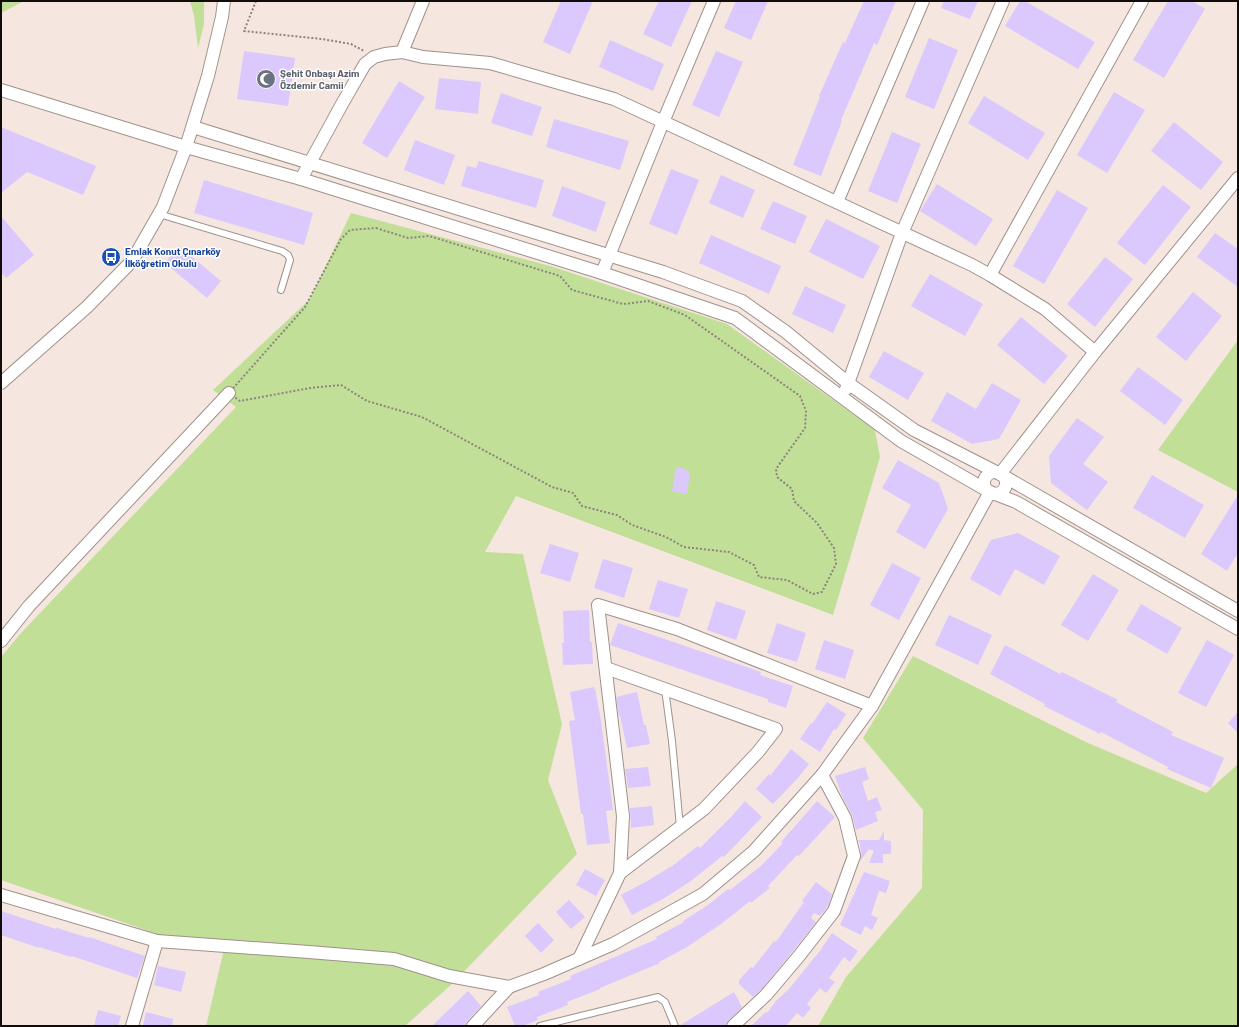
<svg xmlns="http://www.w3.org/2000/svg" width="1239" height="1027" font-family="Barlow,sans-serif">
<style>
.green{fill:#c1df97}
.building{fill:#dbc8fd}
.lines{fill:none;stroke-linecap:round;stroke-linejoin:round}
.lane-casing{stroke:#9f918b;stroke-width:8}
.street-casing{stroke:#9f918b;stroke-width:14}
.path{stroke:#8e837f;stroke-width:2;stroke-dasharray:2 2;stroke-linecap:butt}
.lane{stroke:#fff;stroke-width:6}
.street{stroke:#fff;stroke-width:12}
.labels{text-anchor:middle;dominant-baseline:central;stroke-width:3;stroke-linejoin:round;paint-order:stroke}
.worship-label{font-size:10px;font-weight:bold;fill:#5b616d;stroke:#fff;text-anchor:start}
.transit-label{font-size:10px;font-weight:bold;fill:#164399;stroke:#fff;text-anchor:start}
</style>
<rect width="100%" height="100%" fill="#f6e6e0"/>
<g class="green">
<polygon points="1,1 24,1 1,13"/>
<polygon points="190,1 204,1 204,24 198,48 194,16"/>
<polygon points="351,213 550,266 727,324 875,430 880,457 833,615 516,496 485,552 523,554 525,563 562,724 548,780 577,854 453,983 405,1026 206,1026 226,941 163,936 1,880 1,657 22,632 236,407 213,390 310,299"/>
<polygon points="1238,340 1238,492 1158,450"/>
<polygon points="913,656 1088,743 1206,793 1238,764 1238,1026 818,1026 846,977 922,888 923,810 863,738"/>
</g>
<g class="building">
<polygon points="561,1 593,1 570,54 543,42"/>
<polygon points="659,1 692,1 671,47 643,34"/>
<polygon points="736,1 768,1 751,40 724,28"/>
<polygon points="864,1 896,1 877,45 874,43 841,120 842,121 821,176 793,165 820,97 819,96 843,42 845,43"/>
<polygon points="944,1 978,1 970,19 941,8"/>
<polygon points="1020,1 1025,1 1095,42 1078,69 1005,26"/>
<polygon points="1168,1 1192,1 1205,9 1164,78 1133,60"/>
<polygon points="929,38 958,50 934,109 905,97"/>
<polygon points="610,40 664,64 653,91 599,67"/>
<polygon points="244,51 295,58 288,106 237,99"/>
<polygon points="716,51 743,62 719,117 692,105"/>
<polygon points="439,78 481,82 478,114 435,109"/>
<polygon points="399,81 425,97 387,158 362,143"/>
<polygon points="1114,92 1145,110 1107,173 1077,155"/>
<polygon points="501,93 542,107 532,136 491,123"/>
<polygon points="984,96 1045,133 1028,160 968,123"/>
<polygon points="554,119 629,141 620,170 546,147"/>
<polygon points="1174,122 1223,162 1201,190 1151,151"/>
<polygon points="1,127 96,166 83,195 27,172 1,193"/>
<polygon points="892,132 921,144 897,203 868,191"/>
<polygon points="415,140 455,155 444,185 404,170"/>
<polygon points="479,161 544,180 536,208 461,186 467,166 476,168"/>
<polygon points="671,169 699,180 677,235 649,224"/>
<polygon points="721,175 755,190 743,218 709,203"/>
<polygon points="204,180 313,213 304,245 194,213"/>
<polygon points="937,184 993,219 976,246 920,211"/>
<polygon points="1163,185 1191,207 1145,265 1117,243"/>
<polygon points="562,186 606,202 596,232 552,216"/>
<polygon points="1057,190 1088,208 1044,284 1013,266"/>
<polygon points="773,201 807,216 795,244 760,229"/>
<polygon points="1,216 34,255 6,278 1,272"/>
<polygon points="826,219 880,246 863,279 809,252"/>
<polygon points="1215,233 1238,249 1238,287 1197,257"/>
<polygon points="711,235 781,266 769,294 699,263"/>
<polygon points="179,246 221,281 207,298 165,263"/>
<polygon points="1105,257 1133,279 1095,327 1067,304"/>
<polygon points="930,274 983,304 965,336 911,306"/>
<polygon points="805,286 846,305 833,333 792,314"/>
<polygon points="1193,292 1222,316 1186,361 1156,337"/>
<polygon points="1021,317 1068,356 1044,384 997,345"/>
<polygon points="884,351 924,373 908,400 869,377"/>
<polygon points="1138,367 1183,400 1165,425 1120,391"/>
<polygon points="992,383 1021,400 999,439 972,444 931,421 947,392 976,409"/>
<polygon points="1077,418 1104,437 1083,464 1108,482 1087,510 1051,483 1049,456"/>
<polygon points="898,460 939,483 948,509 925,549 896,532 911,505 882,488"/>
<polygon points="676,467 685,469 690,473 687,494 672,491"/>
<polygon points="1152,475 1204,505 1185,538 1133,508"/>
<polygon points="1238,495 1238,553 1227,571 1201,554"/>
<polygon points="1018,533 1060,556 1044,585 1015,569 1000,596 970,579 991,540"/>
<polygon points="550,544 579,553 570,582 540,573"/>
<polygon points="603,559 633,568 624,598 594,588"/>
<polygon points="892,563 921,578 899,620 870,605"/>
<polygon points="1093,574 1119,590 1088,641 1061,625"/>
<polygon points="658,580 688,589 679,618 649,609"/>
<polygon points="716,601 746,611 736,640 707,630"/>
<polygon points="1141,604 1182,628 1167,654 1126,630"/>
<polygon points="589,610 590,642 592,642 593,664 563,665 562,643 564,643 563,611"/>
<polygon points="949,615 992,635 978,665 935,645"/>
<polygon points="618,623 761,672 760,675 793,686 786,708 768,702 768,699 610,645"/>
<polygon points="777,623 806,633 797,662 767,653"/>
<polygon points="824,640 854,650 845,679 815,669"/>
<polygon points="1207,640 1234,655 1206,707 1178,693"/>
<polygon points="1005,645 1060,674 1062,672 1118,700 1116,702 1173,732 1171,735 1224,758 1211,788 1167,769 1168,767 1101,732 1100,734 1044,706 1045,704 990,674"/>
<polygon points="594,687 594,691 595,688 601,721 613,810 606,811 610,843 587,845 583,814 581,814 569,721 575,720 570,692"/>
<polygon points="637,692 644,725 646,725 650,744 627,748 620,716 619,716 616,697"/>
<polygon points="827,702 846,714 836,730 834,729 820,752 800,739 811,723 812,724"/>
<polygon points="1238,712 1238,733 1228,723"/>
<polygon points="791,749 809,764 797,779 773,804 756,789 769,774 770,776"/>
<polygon points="648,767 651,786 628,788 625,769"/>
<polygon points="865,767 869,779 862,782 868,801 877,797 882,810 875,812 878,821 856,830 852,815 842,796 835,776"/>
<polygon points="745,801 762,817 724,857 722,856 691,881 663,899 632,915 621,895 649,880 670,867 671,867 698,846 700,848 732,816"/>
<polygon points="817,801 835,817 799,856 797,855 768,886 770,888 751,903 750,901 721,924 687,947 659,962 660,963 600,988 600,989 567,1002 568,1005 537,1017 538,1020 523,1026 515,1026 507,1007 539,995 538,992 571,979 570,976 657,939 656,937 684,922 683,921 708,905 728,889 730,890 761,866 783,843 781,842"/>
<polygon points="652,806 654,825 631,828 630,808"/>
<polygon points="884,831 884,840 891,841 891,854 883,854 883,863 869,863 874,851 869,849 860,861 861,854 860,843 858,840 879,840"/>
<polygon points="585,869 605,880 596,896 576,885"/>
<polygon points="864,872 890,881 886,893 879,891 871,915 878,918 872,930 865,926 861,935 840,925"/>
<polygon points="816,882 832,894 828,906 820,916 814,913 811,918 816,922 793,951 761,990 753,997 739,984 739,980 751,967 753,968 774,941 776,942 804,902 802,901"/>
<polygon points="569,900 585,917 571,929 556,912"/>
<polygon points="1,911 56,929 57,928 89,938 89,937 145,956 137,978 72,956 71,957 39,947 39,948 1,935"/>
<polygon points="538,923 554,940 541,953 525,936"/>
<polygon points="832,933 858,951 850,962 844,957 829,978 835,982 826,993 820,988 807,1004 811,1008 803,1018 797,1013 786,1026 751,1026 766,1012 767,1013 776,1001 789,989 819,952"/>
<polygon points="158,966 186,972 181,992 154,985"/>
<polygon points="468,991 481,1006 467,1021 466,1025 465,1026 432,1026"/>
<polygon points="734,992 742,1007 728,1021 726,1025 724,1026 679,1026"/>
<polygon points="98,1010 121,1016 118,1026 94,1026"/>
<polygon points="146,1012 173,1019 172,1026 143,1026"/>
</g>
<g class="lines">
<defs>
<g id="lane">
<polyline points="159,214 282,251 288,255 290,260 281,290"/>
<polyline points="665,689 672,741 680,827"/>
<polyline points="540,1026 658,997 665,1002 675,1026"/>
</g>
<g id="street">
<polyline points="402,52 423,1"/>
<polyline points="1,90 186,147 301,179 602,273 735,318 901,441 990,492 1016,502 1238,629"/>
<polyline points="193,127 663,272 742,301 786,332 848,383 914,430 1000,474 1238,611"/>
<polyline points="301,179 342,104 365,64 374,57 385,54 402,52 423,57 490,63 614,99 972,265 990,275 1045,309 1095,352"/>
<polyline points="837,202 923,1"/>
<polyline points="602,273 663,122 714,1"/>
<polyline points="990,275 1142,1"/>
<polyline points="1,383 87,307 132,261 163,207 186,147 208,76 222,17 224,1"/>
<polyline points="846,389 902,233 1003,1"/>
<circle cx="995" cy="483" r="11"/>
<polyline points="1000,474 1095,352 1238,178"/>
<polyline points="1,641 29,606 229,393"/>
<polyline points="606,668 776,729 758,752 704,809 620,873"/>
<polyline points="1,895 157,941 309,952 394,959 449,976 509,987 544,974 613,944 703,894 754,851 822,775 872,706 990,492"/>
<polyline points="579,959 620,873 623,816 598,605 677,629 872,706"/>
<polyline points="132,1026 157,941"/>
<polyline points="473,1026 509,987"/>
<polyline points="733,1026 766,995 799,956 834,911 854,856 845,818 822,775"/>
</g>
</defs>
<use href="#lane" class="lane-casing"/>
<use href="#street" class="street-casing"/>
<g class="path">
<polyline points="256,1 244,31 322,39 351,44 364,51"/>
<polygon points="376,228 408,238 429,236 560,276 572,290 623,304 648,301 685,315 800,396 806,411 805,428 776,469 777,477 792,489 794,501 817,523 834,548 836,564 822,592 813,594 787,580 759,577 754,565 729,552 684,547 666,537 632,525 617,515 582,506 573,493 552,487 422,417 367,401 341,385 310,388 240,401 229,393 305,307 341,239 350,230"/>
</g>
<use href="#lane" class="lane"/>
<use href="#street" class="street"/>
</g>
<defs>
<symbol id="mosque-disc" viewBox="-11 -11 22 22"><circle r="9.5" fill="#6b7280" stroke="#fff"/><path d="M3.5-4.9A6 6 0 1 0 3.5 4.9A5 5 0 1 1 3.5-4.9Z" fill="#fff"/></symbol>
<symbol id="bus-disc" viewBox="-11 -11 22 22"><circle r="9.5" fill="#1a4fb4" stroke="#fff"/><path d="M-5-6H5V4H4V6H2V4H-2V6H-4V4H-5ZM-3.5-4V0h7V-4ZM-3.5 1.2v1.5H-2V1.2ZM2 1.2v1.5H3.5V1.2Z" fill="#fff"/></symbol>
</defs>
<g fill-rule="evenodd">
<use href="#mosque-disc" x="255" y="68" width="22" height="22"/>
<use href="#bus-disc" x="100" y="246" width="22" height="22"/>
</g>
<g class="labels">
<g class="worship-label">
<text x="280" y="73">Şehit Onbaşı Azim<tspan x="280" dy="12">Özdemir Camii</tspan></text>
</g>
<g class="transit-label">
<text x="125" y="251">Emlak Konut Çınarköy<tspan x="125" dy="12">İlköğretim Okulu</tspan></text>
</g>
</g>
<rect width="1239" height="1027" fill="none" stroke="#110c0a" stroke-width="4"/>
</svg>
